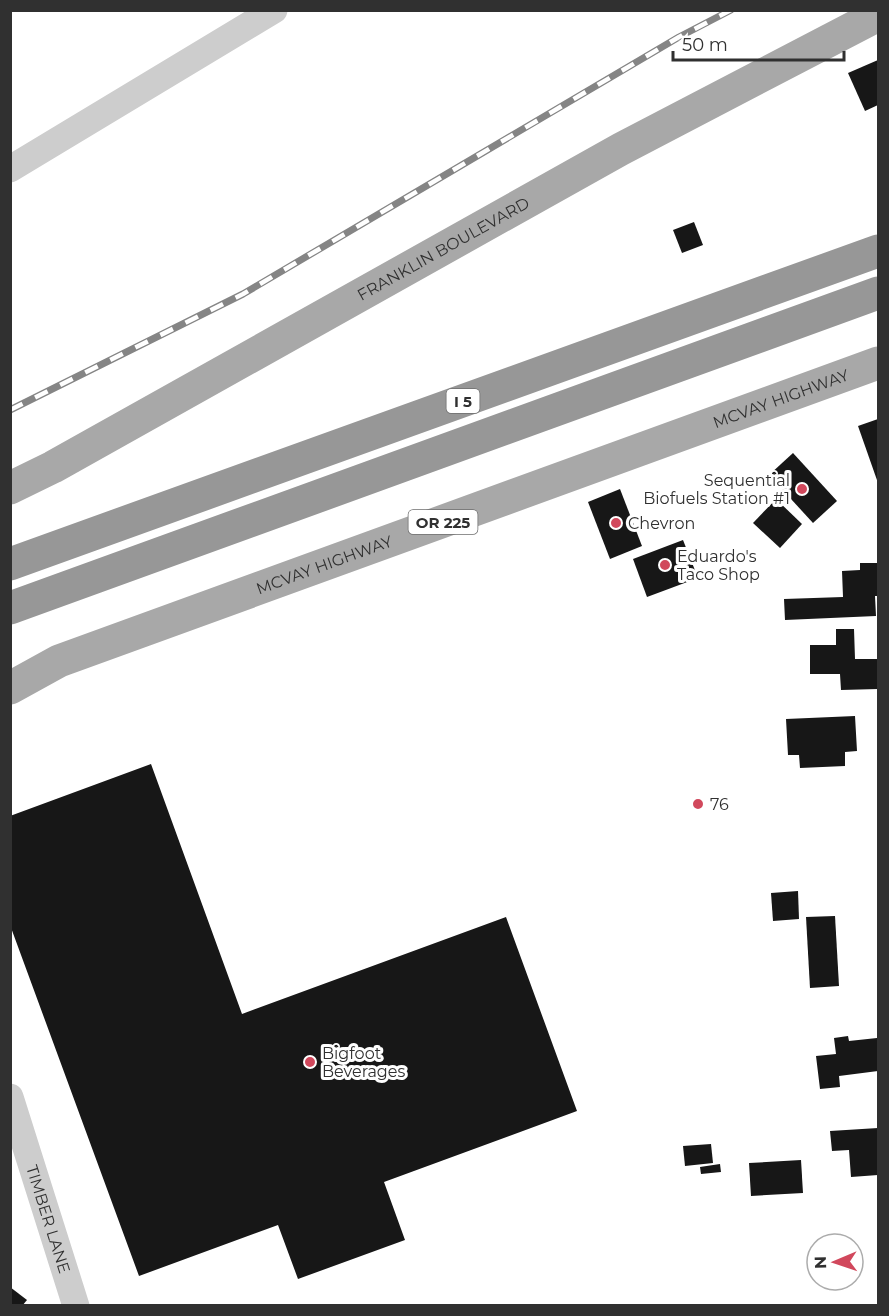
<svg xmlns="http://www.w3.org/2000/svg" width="889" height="1316" font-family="Montserrat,sans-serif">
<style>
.building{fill:#171717}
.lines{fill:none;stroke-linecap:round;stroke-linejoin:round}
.minor{stroke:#cdcdcd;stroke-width:27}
.major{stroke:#a8a8a8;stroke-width:33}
.highway{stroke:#979797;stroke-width:33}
.rail-casing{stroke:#858585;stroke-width:7}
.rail{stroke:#fff;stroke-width:4.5;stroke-dasharray:14;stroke-linecap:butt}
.poi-dot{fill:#d1485c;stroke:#fff;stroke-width:2}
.labels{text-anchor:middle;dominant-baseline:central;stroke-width:6;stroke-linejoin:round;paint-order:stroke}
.shield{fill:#fff;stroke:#6e6e6e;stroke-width:1.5}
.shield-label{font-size:15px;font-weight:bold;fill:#303030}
.street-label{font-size:16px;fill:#303030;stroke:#fff}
.poi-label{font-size:16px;fill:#303030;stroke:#fff;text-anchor:start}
</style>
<rect width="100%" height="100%" fill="#fff"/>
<g class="building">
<polygon points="878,60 878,105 865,111 848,73"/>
<polygon points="694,222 703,245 682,253 673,230"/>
<polygon points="878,419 878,483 858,426"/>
<polygon points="793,453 837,501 813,523 769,475"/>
<polygon points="620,489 642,546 610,559 588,502"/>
<polygon points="776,499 802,524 780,548 753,523"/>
<polygon points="683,540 698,578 647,597 633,559"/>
<polygon points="860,563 877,563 878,596 875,596 876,616 785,620 784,599 843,597 842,571 860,570"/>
<polygon points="836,629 854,629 855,659 878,659 878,689 841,690 840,674 810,674 810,645 836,645"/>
<polygon points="855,716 857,751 845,752 845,766 800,768 799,755 788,755 786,719"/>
<polygon points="151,764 242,1014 506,917 577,1111 384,1182 405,1240 298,1279 278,1225 139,1276 10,925 10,816"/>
<polygon points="798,891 799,919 773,921 771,893"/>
<polygon points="835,916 839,986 810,988 806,917"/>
<polygon points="848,1036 849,1041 877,1038 878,1071 839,1076 840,1087 820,1089 816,1056 836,1054 834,1038"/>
<polygon points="878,1128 878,1175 851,1177 849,1150 832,1151 830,1131"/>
<polygon points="711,1144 713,1163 685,1166 683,1146"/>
<polygon points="801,1160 803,1193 751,1196 749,1163"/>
<polygon points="720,1164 721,1172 701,1174 700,1167"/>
<polygon points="10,1287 27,1300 22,1306 10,1306"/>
</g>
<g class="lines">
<g class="minor">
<polyline points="10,169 274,10"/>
<path id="s1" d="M10,1097l66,209"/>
</g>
<g class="major">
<path id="s2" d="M10,488l43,-21 568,-318 257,-134"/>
<path id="s3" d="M10,688l49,-27 819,-298"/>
</g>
<g class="highway">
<polyline points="10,564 878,251"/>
<polyline points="10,608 878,293"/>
</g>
<defs>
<polyline id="rail" points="10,410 243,294 679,37 731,10"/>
</defs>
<use href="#rail" class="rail-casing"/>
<use href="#rail" class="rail"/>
</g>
<g class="poi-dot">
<circle cx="802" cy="489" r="6"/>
<circle cx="616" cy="523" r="6"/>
<circle cx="665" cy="565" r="6"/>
<circle cx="698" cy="804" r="6"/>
<circle cx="310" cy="1062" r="6"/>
</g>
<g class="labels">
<g class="shield">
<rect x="446.5" y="389" width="33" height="24" rx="4.5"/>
<rect x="408.5" y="510" width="69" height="24" rx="4.5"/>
</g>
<g class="shield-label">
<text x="463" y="401">I 5</text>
<text x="443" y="522">OR 225</text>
</g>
<g class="street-label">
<text stroke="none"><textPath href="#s2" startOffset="495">FRANKLIN BOULEVARD</textPath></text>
<text stroke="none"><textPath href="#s3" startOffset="824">MCVAY HIGHWAY</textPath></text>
<text stroke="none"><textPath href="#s3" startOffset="338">MCVAY HIGHWAY</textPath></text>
<text stroke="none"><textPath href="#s1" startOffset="128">TIMBER LANE</textPath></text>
</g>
<g class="poi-label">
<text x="790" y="480" text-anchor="end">Sequential<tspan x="790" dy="18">Biofuels Station #1</tspan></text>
<text x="628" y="523">Chevron</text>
<text x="677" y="556">Eduardo's<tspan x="677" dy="18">Taco Shop</tspan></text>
<text x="710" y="804">76</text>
<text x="322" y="1053">Bigfoot<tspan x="322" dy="18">Beverages</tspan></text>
</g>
</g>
<rect width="889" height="1316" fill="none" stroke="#303030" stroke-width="24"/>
<g transform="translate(835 1262) rotate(268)"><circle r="28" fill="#ffffff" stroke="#acacac" stroke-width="1.5"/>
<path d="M0-4.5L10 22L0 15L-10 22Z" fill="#d1485c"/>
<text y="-9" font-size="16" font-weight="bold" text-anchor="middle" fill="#303030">N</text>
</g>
<path d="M673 51v9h171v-9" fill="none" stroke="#303030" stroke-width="3"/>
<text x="682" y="51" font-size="18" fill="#303030" stroke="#ffffff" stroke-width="4.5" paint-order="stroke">50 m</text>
</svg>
